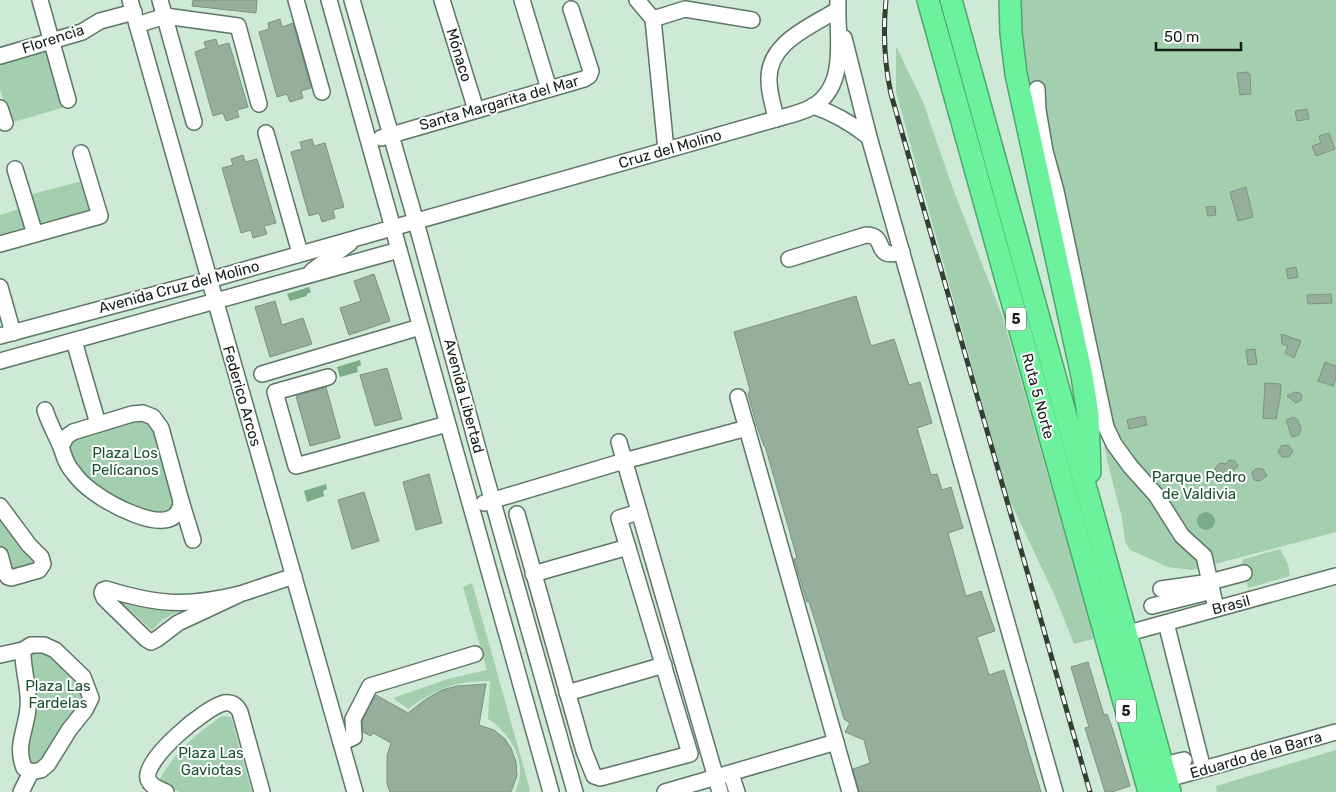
<svg xmlns="http://www.w3.org/2000/svg" width="1336" height="792" font-family="Rubik,sans-serif">
<style>
.green{fill:#a3cfaf}
.water{fill:#7bab88}
.building{fill:#95af9c;stroke:#7b9482}
.lines{fill:none;stroke-linecap:round;stroke-linejoin:round}
.minor-casing{stroke:#5e7665;stroke-width:18}
.highway-casing{stroke:#4da76d;stroke-width:24}
.minor{stroke:#fff;stroke-width:15}
.highway{stroke:#6cf19c;stroke-width:21}
.rail-casing{stroke:#323f36;stroke-width:5}
.rail{stroke:#fff;stroke-width:3;stroke-dasharray:9;stroke-linecap:butt}
.labels{text-anchor:middle;dominant-baseline:central;stroke-width:4;stroke-linejoin:round;paint-order:stroke}
.shield{fill:#fff;stroke:#5a625d;stroke-width:1}
.shield-label{font-size:14px;font-weight:bold;fill:#141e17}
.street-label{font-size:15px;fill:#141e17;stroke:#fff}
.park-label{font-size:15px;fill:#19502e;stroke:#fff}
</style>
<rect width="100%" height="100%" fill="#cee9d5"/>
<g class="green">
<polygon points="1017,0 1336,0 1336,532 1192,570 1168,567 1130,550 1125,542 1122,518 1107,460 1096,403 1023,69"/>
<polygon points="896,46 923,102 953,189 1003,318 1091,626 1093,639 1074,644 1055,596 1008,497 896,92"/>
<polygon points="48,49 65,107 10,123 0,89 0,63"/>
<polygon points="82,181 90,210 37,224 29,195"/>
<polygon points="26,207 31,227 0,236 0,215"/>
<polygon points="132,417 151,419 176,510 156,517 94,490 66,457 69,439"/>
<polygon points="0,519 2,519 40,562 14,574 7,569 0,546"/>
<polygon points="1280,549 1288,564 1290,576 1248,588 1242,563 1244,559"/>
<path d="M472,583l58,207 -1,2h-14c14,-27 -3,-58 -27,-73l2,-38c-35,0 -54,8 -82,28l-15,-11 55,-19 39,-9 -24,-83z"/>
<path d="M118,600c23,10 40,9 65,9l-21,11 -10,10z"/>
<polygon points="44,648 81,679 88,698 45,762 32,769 24,742 26,652"/>
<path d="M222,716l9,1 21,75h-72l-19,-9 -1,-4c15,-27 37,-46 62,-63z"/>
<polygon points="1336,750 1336,792 1217,792 1216,786"/>
</g>
<g class="water">
<polygon points="309,287 311,292 307,294 307,296 290,301 287,294"/>
<polygon points="360,360 361,365 357,367 358,372 340,377 337,367"/>
<polygon points="326,484 327,489 323,491 324,496 307,502 304,491"/>
<circle cx="1206" cy="521" r="9"/>
</g>
<g class="building">
<polygon points="193,0 257,0 256,13 192,6"/>
<polygon points="280,19 282,27 293,23 311,88 301,91 303,98 290,102 287,94 277,97 259,32 269,29 268,23"/>
<polygon points="216,39 218,46 229,43 248,107 237,110 239,117 226,121 223,113 213,116 195,52 206,48 204,42"/>
<polygon points="1248,72 1248,74 1250,74 1251,94 1240,95 1237,73"/>
<polygon points="1307,109 1309,119 1297,121 1295,111"/>
<polygon points="1329,133 1335,149 1316,156 1312,146 1321,143 1319,136"/>
<polygon points="312,139 314,146 325,143 344,207 333,210 335,218 322,222 319,213 309,216 291,152 302,149 300,142"/>
<polygon points="243,155 245,162 257,159 276,223 264,226 267,234 253,238 251,230 241,233 222,168 233,165 231,159"/>
<polygon points="1246,187 1253,217 1238,221 1230,192"/>
<polygon points="1215,206 1216,215 1208,216 1206,207"/>
<polygon points="1296,267 1298,277 1288,279 1286,269"/>
<polygon points="374,274 390,321 349,335 340,308 361,301 354,281"/>
<polygon points="1331,294 1332,303 1308,304 1307,295"/>
<polygon points="856,296 871,346 894,339 909,385 920,382 932,423 917,428 931,475 937,474 942,490 951,487 963,528 948,533 966,596 981,591 995,631 977,637 989,675 1004,670 1041,792 859,792 853,769 870,763 864,740 845,732 850,723 844,719 817,627 809,602 807,602 794,559 797,558 790,533 765,446 764,446 757,426 748,394 750,390 734,332"/>
<polygon points="275,301 282,325 303,318 312,344 270,357 255,307"/>
<polygon points="1281,334 1301,341 1294,358 1285,353 1288,346 1282,344"/>
<polygon points="1255,349 1257,364 1248,365 1246,350"/>
<polygon points="1325,362 1336,366 1336,377 1333,386 1318,381"/>
<polygon points="387,368 402,419 375,426 360,375"/>
<polygon points="1265,383 1281,384 1280,398 1276,419 1263,418"/>
<polygon points="326,387 340,438 310,446 296,396"/>
<polygon points="1295,392 1300,393 1302,396 1301,400 1296,403 1287,396"/>
<polygon points="1145,416 1147,425 1129,429 1127,420"/>
<polygon points="1294,417 1298,420 1301,429 1299,435 1292,437 1286,420"/>
<polygon points="1288,445 1293,451 1289,457 1282,457 1278,452 1281,446"/>
<polygon points="1229,460 1235,461 1238,466 1233,471 1228,471 1224,475 1218,474 1215,468 1220,463 1226,464"/>
<polygon points="1258,468 1263,469 1267,476 1260,481 1254,480 1252,472"/>
<polygon points="429,474 442,523 416,530 403,482"/>
<polygon points="364,492 379,541 352,549 338,500"/>
<polygon points="1088,662 1104,715 1107,714 1113,730 1130,786 1112,792 1105,792 1085,728 1089,727 1071,667"/>
<polygon points="486,684 479,725 494,730 505,739 511,748 516,762 517,776 511,792 390,792 387,784 387,756 391,743 373,733 371,736 363,732 362,721 376,695 408,713 426,699 442,690 457,686"/>
</g>
<g class="lines">
<defs>
<g id="minor">
<polyline points="40,0 68,100"/>
<polyline points="130,0 355,792"/>
<polyline points="160,0 194,122"/>
<polyline points="296,0 322,92"/>
<polyline points="329,0 551,792"/>
<polyline points="352,0 416,222 481,460 575,792"/>
<polyline points="442,0 476,110"/>
<polyline points="522,0 549,89"/>
<polyline points="637,0 653,19 666,150"/>
<polyline points="653,19 685,9 752,20"/>
<polyline points="137,25 165,16 238,26 259,104"/>
<polyline points="844,38 869,137 1055,792"/>
<polyline points="0,56 82,32 100,21 134,12"/>
<polyline points="1037,89 1038,110 1045,151 1056,191 1106,427 1114,444 1130,466 1156,495 1182,536 1204,556 1216,608"/>
<path d="M813,106c21,7 38,17 56,31"/>
<polyline points="0,108 5,123"/>
<path d="M776,119c-2,-12 -7,-25 -7,-38 -2,-38 41,-54 68,-71"/>
<polyline points="266,133 300,253"/>
<polyline points="381,138 584,79 589,76 591,71 571,9"/>
<polyline points="15,169 35,234"/>
<polyline points="0,244 100,216 81,153"/>
<path d="M789,259l77,-24c23,0 5,26 36,17"/>
<polyline points="312,271 350,243"/>
<polyline points="0,287 13,333"/>
<path d="M0,336l209,-56 567,-161c11,-3 24,-6 34,-11 40,-21 26,-73 28,-108"/>
<polyline points="74,341 98,424"/>
<polyline points="0,361 399,250"/>
<polyline points="262,374 420,327"/>
<polyline points="328,377 275,392 296,466 447,424"/>
<polyline points="738,397 850,792"/>
<path d="M45,410c4,13 10,23 15,35 5,11 4,17 13,27 5,7 12,14 19,19 16,12 71,44 86,21 2,-3 3,-8 3,-11l-20,-73 -8,-11 -10,-4 -11,1 -59,18 -7,5 -5,10"/>
<polyline points="619,442 720,792"/>
<polyline points="181,501 193,540"/>
<polyline points="484,503 624,461 747,428"/>
<polyline points="0,506 29,545 41,557 43,564 39,570 11,578 8,577 5,573 0,555"/>
<polyline points="517,514 584,751 594,776 600,778 690,754 619,518 639,512"/>
<polyline points="533,574 628,547"/>
<polyline points="1161,589 1210,582 1244,573"/>
<path d="M240,594c-53,13 -82,11 -134,-5l-3,1 -1,3 2,5 42,41 5,3 6,-3 21,-16 62,-29 54,-18"/>
<polyline points="1152,606 1212,591"/>
<polyline points="1166,623 1203,769"/>
<polyline points="1125,634 1336,576"/>
<path d="M31,645h13l11,5 28,27 8,21 -6,12 -16,20 -21,34 -7,6 -10,2 -7,-4c-9,-23 2,-37 4,-60 2,-20 -6,-39 -5,-58z"/>
<polyline points="0,655 23,650"/>
<polyline points="567,693 664,665"/>
<polyline points="341,743 354,737 353,719 370,686 475,654"/>
<polyline points="1175,762 1184,760"/>
<polyline points="731,774 737,792"/>
<polyline points="1157,782 1336,732"/>
<polyline points="21,792 31,772"/>
<path d="M166,792c-7,-3 -15,-5 -18,-13 -5,-20 58,-72 76,-76 8,-1 13,3 16,9l22,80"/>
<polyline points="665,792 836,742"/>
</g>
<g id="highway">
<polyline points="928,0 1149,792"/>
<polyline points="951,0 1170,792"/>
<polyline points="1010,0 1011,33 1016,74 1082,376 1088,415 1090,472"/>
</g>
</defs>
<use href="#minor" class="minor-casing"/>
<use href="#highway" class="highway-casing"/>
<use href="#minor" class="minor"/>
<use href="#highway" class="highway"/>
<defs>
<path id="rail" d="M886,0c-3,32 -2,62 5,94l199,698"/>
</defs>
<use href="#rail" class="rail-casing"/>
<use href="#rail" class="rail"/>
</g>
<g class="labels">
<g class="shield">
<rect x="1006" y="307.5" width="20" height="23" rx="4"/>
<rect x="1116" y="699.5" width="20" height="23" rx="4"/>
</g>
<g class="shield-label">
<text x="1016" y="319">5</text>
<text x="1126" y="711">5</text>
</g>
<g class="street-label">
<text transform="translate(53 39) rotate(-18)">Florencia</text>
<text transform="translate(459 55) rotate(73)">Mónaco</text>
<text transform="translate(499 103) rotate(-16)">Santa Margarita del Mar</text>
<text transform="translate(670 149) rotate(-16)">Cruz del Molino</text>
<text transform="translate(179 287) rotate(-15)">Avenida Cruz del Molino</text>
<text transform="translate(242 396) rotate(74)">Federico Arcos</text>
<text transform="translate(464 396) rotate(75)">Avenida Libertad</text>
<text transform="translate(1038 396) rotate(75)">Ruta 5 Norte</text>
<text transform="translate(1231 605) rotate(-15)">Brasil</text>
<text transform="translate(1256 755) rotate(-16)">Eduardo de la Barra</text>
</g>
<g class="park-label">
<text x="125" y="453">Plaza Los<tspan x="125" dy="17">Pelícanos</tspan></text>
<text x="1199" y="477">Parque Pedro<tspan x="1199" dy="17">de Valdivia</tspan></text>
<text x="58" y="686">Plaza Las<tspan x="58" dy="17">Fardelas</tspan></text>
<text x="211" y="753">Plaza Las<tspan x="211" dy="17">Gaviotas</tspan></text>
</g>
</g>
<path d="M1156 42v8h85v-8" fill="none" stroke="#141e17" stroke-width="2.5"/>
<text x="1164" y="42" font-size="15" fill="#141e17" stroke="#ffffff" stroke-width="4" paint-order="stroke">50 m</text>
</svg>
